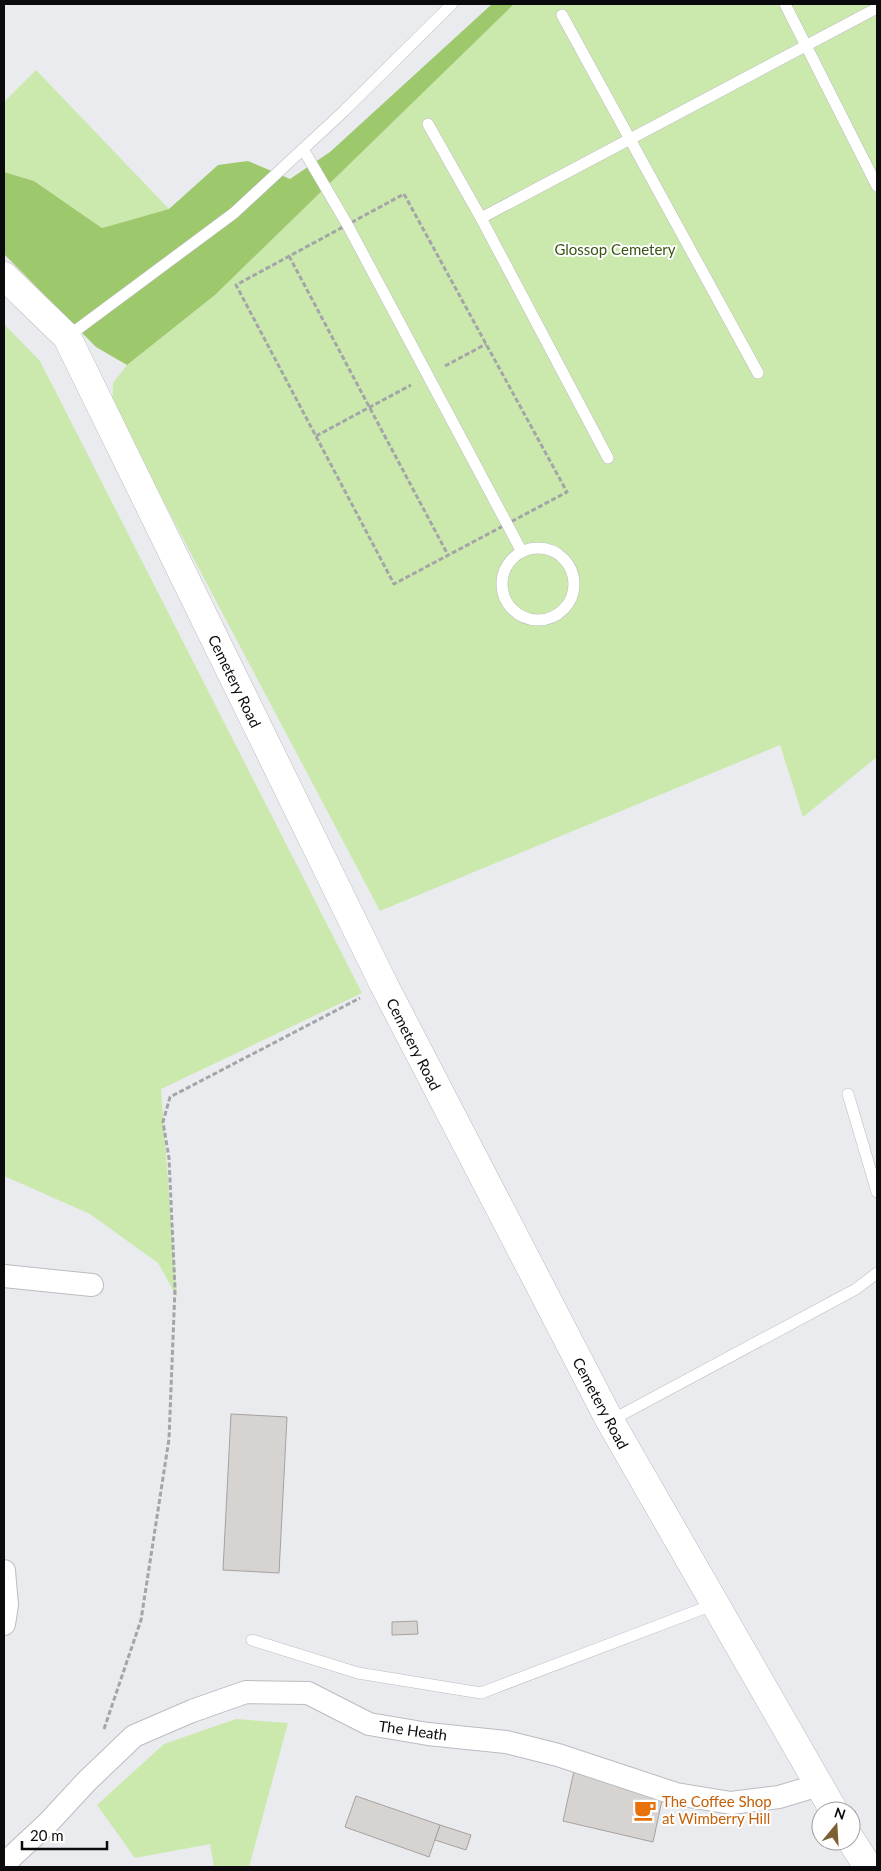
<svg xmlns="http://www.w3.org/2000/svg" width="881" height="1871" font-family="Lato,sans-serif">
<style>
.green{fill:#cbe9ac}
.forest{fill:#9ec86c}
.building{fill:#d6d3d0;stroke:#a5a29f}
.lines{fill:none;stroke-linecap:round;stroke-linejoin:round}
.service-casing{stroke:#bbbcc0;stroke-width:12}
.minor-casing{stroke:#bbbcc0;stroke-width:24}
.tertiary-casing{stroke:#bbbcc0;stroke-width:29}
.path{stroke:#a4a5a8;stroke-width:3;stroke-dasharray:5 2.5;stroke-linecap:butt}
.service{stroke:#fff;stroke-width:11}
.minor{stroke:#fff;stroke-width:22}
.tertiary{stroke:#fff;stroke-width:28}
.labels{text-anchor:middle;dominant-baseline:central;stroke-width:4;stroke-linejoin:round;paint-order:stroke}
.park-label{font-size:15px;fill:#395312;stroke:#fff}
.street-label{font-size:15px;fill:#0b0b0d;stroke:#fff}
.food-label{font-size:15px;fill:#c56008;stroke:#fff;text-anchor:start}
</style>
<rect width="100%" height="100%" fill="#e9ebef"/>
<g class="green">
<polygon points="514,4 877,4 877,757 803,817 780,745 380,911 112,404 113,383 127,365 215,295"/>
<polygon points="36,70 169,209 102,228 34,181 4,172 4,102"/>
<polygon points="4,324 40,361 362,993 161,1089 177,1297 158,1263 90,1214 4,1176"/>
<polygon points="236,1719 288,1723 249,1867 214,1867 210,1844 135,1858 97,1805 164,1744"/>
</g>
<polygon class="forest" points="492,4 514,4 215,295 127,365 96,347 4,254 4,172 34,181 102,228 169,209 218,165 248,161 290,179 330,152"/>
<g class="building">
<polygon points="231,1414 287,1417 279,1573 223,1570"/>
<polygon points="417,1621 418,1634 392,1635 392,1622"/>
<polygon points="574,1771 664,1791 653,1842 563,1821"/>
<polygon points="356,1796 440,1825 429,1857 345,1827"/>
<polygon points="440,1825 471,1835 466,1850 435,1840"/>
</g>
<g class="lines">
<defs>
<g id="service">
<polyline points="785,4 877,186"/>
<polyline points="562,15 758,373"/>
<polyline points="428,124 481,218 608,458"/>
<polyline points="303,149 347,224 522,552"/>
<polyline points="481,218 877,8"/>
<polyline points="67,337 234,213 344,111 452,4"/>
<circle cx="538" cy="584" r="36"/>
<polyline points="848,1094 877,1192"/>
<polyline points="610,1421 856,1289 877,1273"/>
<polyline points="252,1640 358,1673 481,1693 715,1604"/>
</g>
<g id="minor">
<polyline points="4,1276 92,1285"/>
<polyline points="4,1571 7,1605 4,1624"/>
<polyline points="4,1864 49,1822 86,1782 134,1736 192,1711 246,1692 308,1693 369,1724 428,1734 506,1742 558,1755 676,1794 731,1803 779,1797 819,1785"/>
</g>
<g id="tertiary">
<polyline points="4,276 67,337 384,985 610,1421 834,1811"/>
<polyline points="851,1840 868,1867"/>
</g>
</defs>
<use href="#service" class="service-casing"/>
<use href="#minor" class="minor-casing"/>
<use href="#tertiary" class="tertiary-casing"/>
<g class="path">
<polygon points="404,194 567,492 394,584 236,285"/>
<polyline points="289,256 448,555"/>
<polyline points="445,366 486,344"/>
<polyline points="316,436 411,385"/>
<polyline points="104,1729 141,1620 169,1439 175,1288 169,1158 163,1122 170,1097 360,998"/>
</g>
<use href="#service" class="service"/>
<use href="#minor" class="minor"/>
<use href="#tertiary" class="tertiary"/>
</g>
<defs>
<symbol id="cafe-bare" viewBox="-9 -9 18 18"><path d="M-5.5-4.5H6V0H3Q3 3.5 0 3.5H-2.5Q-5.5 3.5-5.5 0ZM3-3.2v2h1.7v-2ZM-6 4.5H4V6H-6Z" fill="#e8710a" stroke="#fff" stroke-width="2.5" paint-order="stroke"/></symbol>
</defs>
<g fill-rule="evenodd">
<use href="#cafe-bare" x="629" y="1794" width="32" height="32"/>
</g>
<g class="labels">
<g class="park-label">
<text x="615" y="249">Glossop Cemetery</text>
</g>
<g class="street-label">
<text transform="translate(235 681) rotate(64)">Cemetery Road</text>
<text transform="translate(414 1044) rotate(63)">Cemetery Road</text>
<text transform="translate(601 1403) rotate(62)">Cemetery Road</text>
<text transform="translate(413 1730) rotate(8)">The Heath</text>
</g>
<g class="food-label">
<text x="662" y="1801">The Coffee Shop<tspan x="662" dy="17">at Wimberry Hill</tspan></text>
</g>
</g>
<rect width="881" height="1871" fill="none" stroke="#0b0b0d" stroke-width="10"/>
<g transform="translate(836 1826) rotate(18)"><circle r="24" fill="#ffffff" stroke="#9d9d9e"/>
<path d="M0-4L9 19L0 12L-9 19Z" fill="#7d5f33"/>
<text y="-8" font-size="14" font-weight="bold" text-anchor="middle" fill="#0b0b0d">N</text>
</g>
<path d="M22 1841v8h85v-8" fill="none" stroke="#0b0b0d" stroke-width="2.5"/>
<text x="30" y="1841" font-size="15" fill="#0b0b0d" stroke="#ffffff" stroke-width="4" paint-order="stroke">20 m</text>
</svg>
